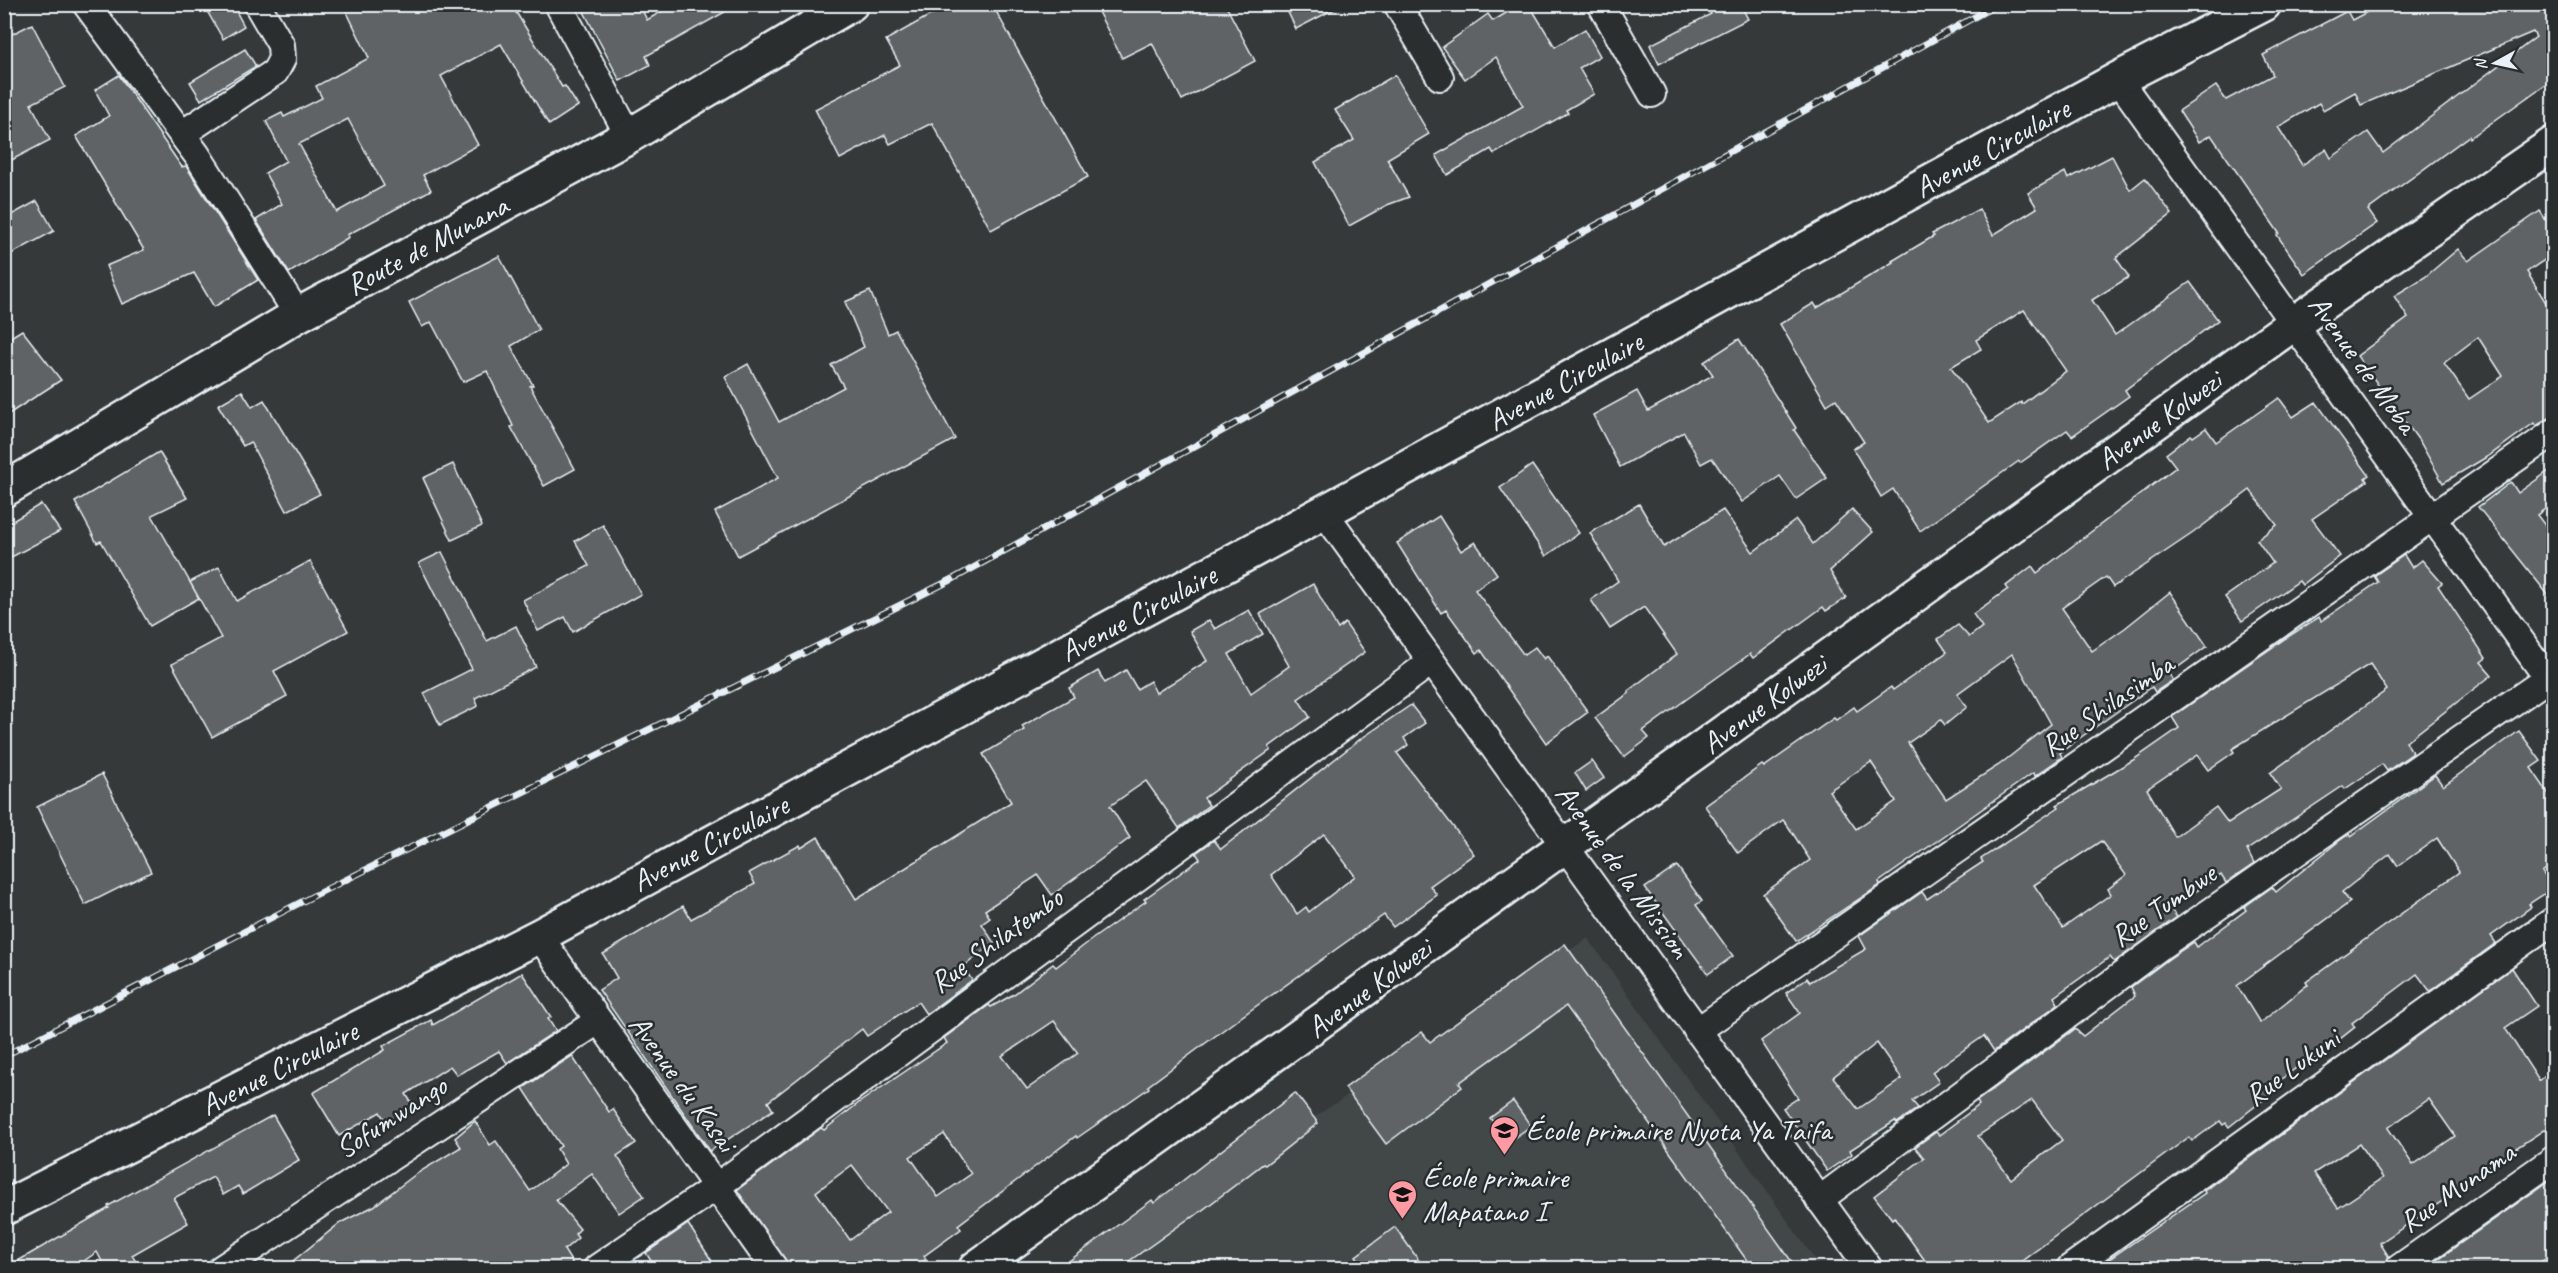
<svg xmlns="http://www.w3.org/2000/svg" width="2558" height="1273" font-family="Caveat,sans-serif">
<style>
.built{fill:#424647}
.building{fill:#5f6365;stroke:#e8f1f8;stroke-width:1.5;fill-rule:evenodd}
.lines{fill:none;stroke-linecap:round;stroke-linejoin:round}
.street-casing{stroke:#e8f1f8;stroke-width:30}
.secondary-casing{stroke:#e8f1f8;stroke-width:38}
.street{stroke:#2a2d2e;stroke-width:26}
.secondary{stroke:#2a2d2e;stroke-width:33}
.rail-casing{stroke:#e8f1f8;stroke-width:7}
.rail{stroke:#2a2d2e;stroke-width:4.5;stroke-dasharray:14;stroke-linecap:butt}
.labels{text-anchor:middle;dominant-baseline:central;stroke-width:5;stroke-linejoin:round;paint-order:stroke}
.street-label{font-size:30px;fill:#e8f1f8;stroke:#2a2d2e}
.poi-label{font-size:30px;fill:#e8f1f8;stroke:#2a2d2e;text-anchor:start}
</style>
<rect width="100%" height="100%" fill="#35393a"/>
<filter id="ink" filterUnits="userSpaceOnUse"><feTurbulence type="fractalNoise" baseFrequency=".0167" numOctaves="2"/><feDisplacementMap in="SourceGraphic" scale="12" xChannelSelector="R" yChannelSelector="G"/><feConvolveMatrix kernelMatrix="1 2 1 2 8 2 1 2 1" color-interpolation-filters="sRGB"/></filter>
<g filter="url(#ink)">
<polygon class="built" points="1588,938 1821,1268 1083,1268"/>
<g class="building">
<polygon points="203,4 232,4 244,26 223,39"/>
<path d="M343,4h168l51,83 3,-1 13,20 -29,19 -48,-81 -60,32 37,69 -55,30 8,15 -84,45 2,2 -60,36 -33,-53 26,-16 -17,-31 21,-12 -20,-40 16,-8 2,4 38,-19 -6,-12 53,-28zM348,119l36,67 -47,26 -38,-68z"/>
<polygon points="580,4 639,4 647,20 675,4 739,4 646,56 650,65 620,81"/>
<polygon points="950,4 992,4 1088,177 991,230 932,123 890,144 885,135 840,159 815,109 900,65 886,40"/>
<polygon points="1094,4 1225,4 1255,61 1182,100 1152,43 1122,58"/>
<polygon points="1284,4 1344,4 1296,29"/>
<polygon points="1521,4 1529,4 1555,47 1585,29 1600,56 1579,68 1594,94 1566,110 1568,113 1494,154 1491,149 1447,175 1436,155 1523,106 1496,57 1465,79 1442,47 1488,14 1493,21"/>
<polygon points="1705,4 1740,4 1748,19 1659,64 1650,45 1711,14"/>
<path d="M2382,4h171v75l-83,59 -1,-2 -101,74 9,13 -73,51 -27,-39 2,-2 -68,-98 -12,7 -20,-31 37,-25 10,14 47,-25 -10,-20 84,-44 5,9zM2533,32l3,5 -153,116 -15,-21 -37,26 -5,-9 -24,16 -24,-38 41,-24 4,7 32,-18 6,13z"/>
<polygon points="32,24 65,87 31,104 50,140 4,164 4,38"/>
<polygon points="245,49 256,66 201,100 190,82"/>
<polygon points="119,75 177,160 182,167 186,166 258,280 214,307 194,273 122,304 106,266 144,250 76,136 109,116 95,90"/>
<polygon points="1395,75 1429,134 1387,159 1409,197 1387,205 1349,226 1315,162 1354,140 1335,110"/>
<path d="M2112,156l18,34 15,-12 27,36 -56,44 13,19 -37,23 23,35 75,-53 28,38 -93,70 4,6 -57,40 -5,-6 -47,33 -1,-2 -99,70 -27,-42 -12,8 -28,-48 11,-7 -28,-43 -9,6 -47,-81 34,-21 3,5 76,-46 -1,-1 42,-25 -2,-2 47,-25 14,26 44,-27 -9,-15 37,-21 3,7zM2024,310l42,61 -44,33 -1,-2 -32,21 -38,-56 30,-18 -5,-9z"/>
<polygon points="37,201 54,231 4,258 4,219"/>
<path d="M2540,211l13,20v23l-26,18 26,42v102l-17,10 -2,-3 -44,32 -47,28 -23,-41 -63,-86 51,-38 -14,-22 31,-19 33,-28 10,12zM2478,337l25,39 -34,23 -25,-36z"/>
<polygon points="499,256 539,330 511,346 533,385 530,386 575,469 544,486 511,427 513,426 487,371 463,382 431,322 422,327 409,302"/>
<polygon points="870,291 888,334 896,330 955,439 738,556 715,512 778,478 725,377 748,364 779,422 844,387 831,365 864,347 845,302"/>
<polygon points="22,330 61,380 4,417 4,341"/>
<polygon points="1739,339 1796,428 1794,430 1827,478 1796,499 1780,476 1742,502 1712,458 1701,464 1684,432 1620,467 1593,415 1637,391 1648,411 1713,375 1704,362"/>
<polygon points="242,391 252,407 264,400 320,494 287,511 250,442 243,446 218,405"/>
<path d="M2279,398l14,19 23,-15 53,73 -4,3 2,3 -55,38 28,37 -38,29 -3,-4 -57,40 -17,-24 48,-34 -16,-23 20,-15 -27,-35 -57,43 -80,54 -7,-10 -44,31 30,43 33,-23 45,-36 37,54 -38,28 4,6 -18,12 -3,-5 -75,53 -17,13 2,4 -27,19 -2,-3 -154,109 1,3 -84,56 -33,-47 47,-34 -22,-34 -5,-6 -45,33 -33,-47 57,-41 2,2 70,-49 2,2 18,-13 3,4 34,-24 2,3 54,-38 -9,-13 20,-14 11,12 13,-10 -9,-13 35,-25 -2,-3 26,-20 5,7 139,-106 -10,-13 25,-19 2,2 13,-9 10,14zM2012,654l39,70 -52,41 -53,34 -38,-56 33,-23 4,5 22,-18 -10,-13zM1871,762l25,39 -40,28 -27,-38z"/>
<polygon points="159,452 187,498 152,515 199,598 150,626 101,541 97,543 75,502"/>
<polygon points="453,464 482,526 452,540 423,478"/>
<polygon points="1532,465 1579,533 1546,556 1500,488"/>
<polygon points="2553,468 2553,503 2537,515 2553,536 2553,601 2478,507 2511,482 2518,493"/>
<polygon points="41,504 60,531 4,561 4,526"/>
<polygon points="1639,504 1664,547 1723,510 1753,552 1796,520 1813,544 1852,509 1873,532 1830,571 1846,598 1826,611 1823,607 1753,658 1750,654 1684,701 1643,731 1649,738 1624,757 1595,718 1629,693 1628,691 1677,654 1644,607 1610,629 1591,600 1618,581 1590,533"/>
<polygon points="1439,516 1461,551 1475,542 1497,574 1475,590 1524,655 1535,647 1544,659 1547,656 1588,712 1546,743 1481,650 1477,653 1446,610 1441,613 1397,543"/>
<polygon points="603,525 641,594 573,632 565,617 538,631 523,600 589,566 575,541"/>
<polygon points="442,552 487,641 516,626 536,667 475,698 478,706 440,725 424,693 472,669 419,563"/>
<path d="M2404,555l8,13 10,-8 20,23 -4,3 48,72 -5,4 11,13 -86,67 7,11 -26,18 -5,-7 -37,25 -2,-3 -96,64 7,14 -28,19 -5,-8 -51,33 7,9 -63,45 -4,-5 -56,40 4,7 -64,47 -10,-15 -52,36 7,10 -27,19 6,7 -21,15 -2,-2 -45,29 2,4 -25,17 -44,-63 15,-10 -37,-57 39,-28 -14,-20 21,-15 3,4 56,-33 -7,-13 63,-44 5,7 56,-37 -2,-3 78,-52 -2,-2 76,-45 46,-32 -7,-11 114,-79 33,-21 2,4 57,-39 -4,-6zM2370,664l17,26 -117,83 11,16 -53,34 -12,-16 -41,30 -28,-48 50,-34 11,15 26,-18 -2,-3zM2101,841l25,34 -18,14 3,5 -48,34 -29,-43zM1877,1043l25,36 -44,30 -25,-32z"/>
<polygon points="310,561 348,631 274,671 287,696 212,737 172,664 221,638 190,582 219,567 237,601"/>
<polygon points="1313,584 1338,629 1345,623 1365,652 1298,699 1310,717 1269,747 1271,750 1204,798 1209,805 1179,828 1146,781 1110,806 1130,838 1052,895 1038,875 985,910 990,918 982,924 994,943 963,967 972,980 926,1014 918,1002 867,1036 862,1029 768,1102 773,1110 710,1151 599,990 617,978 603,954 683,906 691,919 755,884 749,873 800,845 801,848 818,837 856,899 1011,802 983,754 1024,730 1022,726 1074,697 1069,688 1098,671 1105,683 1126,670 1137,689 1150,681 1156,693 1207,661 1190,631 1209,620 1215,629 1249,610 1263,634 1229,654 1251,693 1289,666 1260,614"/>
<path d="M1411,705l14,18 -21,15 4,7 -11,8 77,101 -44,32 7,9 -44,32 -9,-12 -150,107 -86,64 1,2 -72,50 -1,-2 -52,39 -66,50 3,4 -37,27 2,3 -13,10h-122l-54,-79 84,-62 3,2 36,-28 87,-59 -3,-5 45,-33 2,2 23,-13 39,-30 3,3 35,-27 55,-39 -2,-2 56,-40 -4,-6 18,-13 7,9 138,-109zM1324,834l31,42 -46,36 -3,-5 -9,7 -26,-39zM1054,1021l24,32 -51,36 -25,-33zM944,1134l27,40 -33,23 -28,-40zM852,1165l36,47 -38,28 -34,-48z"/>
<path d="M2519,731l22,30 -10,7 22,32v64l-11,8 11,16 -24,16 2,3 -40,29 5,7 -66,48 -13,-17 -65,49 3,4 -49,39 -3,-3 -34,25 4,4 -44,35 -3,-4 -3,2 -3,-4 -28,20 -3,-4 -178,132h-80l-37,-52 -2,2 -18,-23 50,-38 -9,-11 21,-15 3,3 40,-30 -2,-4 98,-72 8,7 52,-40 -4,-9 39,-29 24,-16 3,5 49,-37 -2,-3 28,-20 4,5 63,-51 10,-7 2,2 84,-61 8,11zM2437,838l22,34 -153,110 2,3 -2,1 -46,37 -23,-37 113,-84 -8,-10 48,-38 8,12zM2032,1100l30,40 -51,39 -33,-43z"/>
<polygon points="1592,761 1604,778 1586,791 1575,773"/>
<polygon points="102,774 151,872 85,905 37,807"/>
<polygon points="1677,866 1702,901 1696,905 1733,956 1708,974 1645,888"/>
<polygon points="1565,944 1797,1269 1753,1269 1566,1006 1459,1083 1462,1087 1386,1144 1345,1088 1422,1032 1430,1042"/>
<path d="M2512,968l25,38 -32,22 34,53 14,-11v54l-74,48 2,3 -101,68 9,14 -5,12h-289l110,-76 -1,-2 9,-7zM2429,1099l26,37 -42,29 -25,-37zM2359,1144l24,34 -45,30 -24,-35z"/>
<polygon points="522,973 551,1017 548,1019 556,1031 507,1063 499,1051 457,1075 450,1066 406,1094 414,1107 387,1124 380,1112 339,1136 313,1093 385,1050 383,1046 431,1020 433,1025"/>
<polygon points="572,1056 609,1112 613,1109 636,1143 617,1156 644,1196 619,1213 592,1174 556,1200 580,1229 575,1234 578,1238 564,1250 576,1269 283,1269 340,1223 374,1206 416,1174 461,1147 455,1138 475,1121 490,1145 496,1141 530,1191 566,1164 557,1149 561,1146 523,1088"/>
<polygon points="1295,1093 1318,1123 1265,1165 1263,1164 1192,1218 1191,1217 1118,1269 1058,1269 1152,1200 1154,1203"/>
<polygon points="1513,1101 1531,1126 1508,1142 1490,1118"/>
<polygon points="273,1115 299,1160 243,1194 238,1186 223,1195 213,1177 174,1198 188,1223 132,1255 140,1269 106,1269 97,1252 72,1269 4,1269 109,1208 108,1206"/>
<polygon points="2553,1178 2553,1253 2542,1260 2548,1269 2424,1269"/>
<polygon points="688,1224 717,1269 656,1269 646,1253"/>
<polygon points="1395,1227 1425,1269 1365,1269 1356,1256"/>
</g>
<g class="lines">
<defs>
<g id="street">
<polyline points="86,4 197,155 298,315"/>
<polyline points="558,4 629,136"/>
<polyline points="1397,4 1440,77"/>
<polyline points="1601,4 1652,94"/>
<polyline points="2118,79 2554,687"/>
<polyline points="182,134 275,72 282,59 281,45 257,4"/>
<polyline points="1324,512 1869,1268"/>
<polyline points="539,936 774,1268"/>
<polyline points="1697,1031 2554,432"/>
<polyline points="1819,1200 2161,946 2554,674"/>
<polyline points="222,1268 598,1021"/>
<polyline points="597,1268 716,1187 1431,662"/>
<polyline points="2070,1268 2554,920"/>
<polyline points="2399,1268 2554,1159"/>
</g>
<g id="secondary">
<polyline points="4,490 298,315 629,136 851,4"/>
<polyline points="4,1208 539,936 1324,512 2118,79 2264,4"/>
<polyline points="976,1268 2293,324 2554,143"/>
</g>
</defs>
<use href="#street" class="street-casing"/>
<use href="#secondary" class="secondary-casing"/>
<use href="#street" class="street"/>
<use href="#secondary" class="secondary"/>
<defs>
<polyline id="rail" points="4,1056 313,896 953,579 1998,4"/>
</defs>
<use href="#rail" class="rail-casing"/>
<use href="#rail" class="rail"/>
</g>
</g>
<defs>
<symbol id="school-pin" viewBox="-11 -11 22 30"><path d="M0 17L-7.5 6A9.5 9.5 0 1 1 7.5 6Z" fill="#ff9aa2" stroke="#2a2d2e"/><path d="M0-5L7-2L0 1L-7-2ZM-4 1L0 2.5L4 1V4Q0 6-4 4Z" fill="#111"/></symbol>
</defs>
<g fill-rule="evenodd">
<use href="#school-pin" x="1488" y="1114" width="33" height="45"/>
<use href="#school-pin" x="1386" y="1178" width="33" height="45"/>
</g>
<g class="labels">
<g class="street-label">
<text transform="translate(1992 148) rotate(-29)">Avenue Circulaire</text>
<text transform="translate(427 245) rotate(-28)">Route de Munana</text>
<text transform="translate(2363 364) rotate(54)">Avenue de Moba</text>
<text transform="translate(1565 381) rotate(-29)">Avenue Circulaire</text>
<text transform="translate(2159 420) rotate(-36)">Avenue Kolwezi</text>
<text transform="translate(1138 613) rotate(-28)">Avenue Circulaire</text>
<text transform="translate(1764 704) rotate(-36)">Avenue Kolwezi</text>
<text transform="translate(2107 705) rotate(-35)">Rue Shilasimba</text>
<text transform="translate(710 843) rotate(-28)">Avenue Circulaire</text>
<text transform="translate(1623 871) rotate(54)">Avenue de la Mission</text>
<text transform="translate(2163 905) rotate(-35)">Rue Tumbwe</text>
<text transform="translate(996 940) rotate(-36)">Rue Shilatembo</text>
<text transform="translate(1369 988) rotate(-36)">Avenue Kolwezi</text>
<text transform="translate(2292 1067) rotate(-36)">Rue Lukuni</text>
<text transform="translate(279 1068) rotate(-27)">Avenue Circulaire</text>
<text transform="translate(683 1083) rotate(54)">Avenue du Kasai</text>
<text transform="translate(391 1117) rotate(-33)">Sofumwango</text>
<text transform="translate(2457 1187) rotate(-35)">Rue Munama</text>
</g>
<g class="poi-label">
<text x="1526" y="1130">École primaire Nyota Ya Taifa</text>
<text x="1423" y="1177">École primaire<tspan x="1423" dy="34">Mapatano I</tspan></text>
</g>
</g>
<rect width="2558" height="1273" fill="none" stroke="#2a2d2e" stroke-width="24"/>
<rect x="12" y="12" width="2534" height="1249" fill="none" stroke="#e8f1f8" stroke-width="2" filter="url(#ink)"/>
<g transform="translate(2495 63) rotate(262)" stroke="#2a2d2e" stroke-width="4.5" paint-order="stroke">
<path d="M0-4.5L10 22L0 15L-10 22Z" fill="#e8f1f8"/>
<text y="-9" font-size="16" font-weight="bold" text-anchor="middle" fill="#e8f1f8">N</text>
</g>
</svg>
